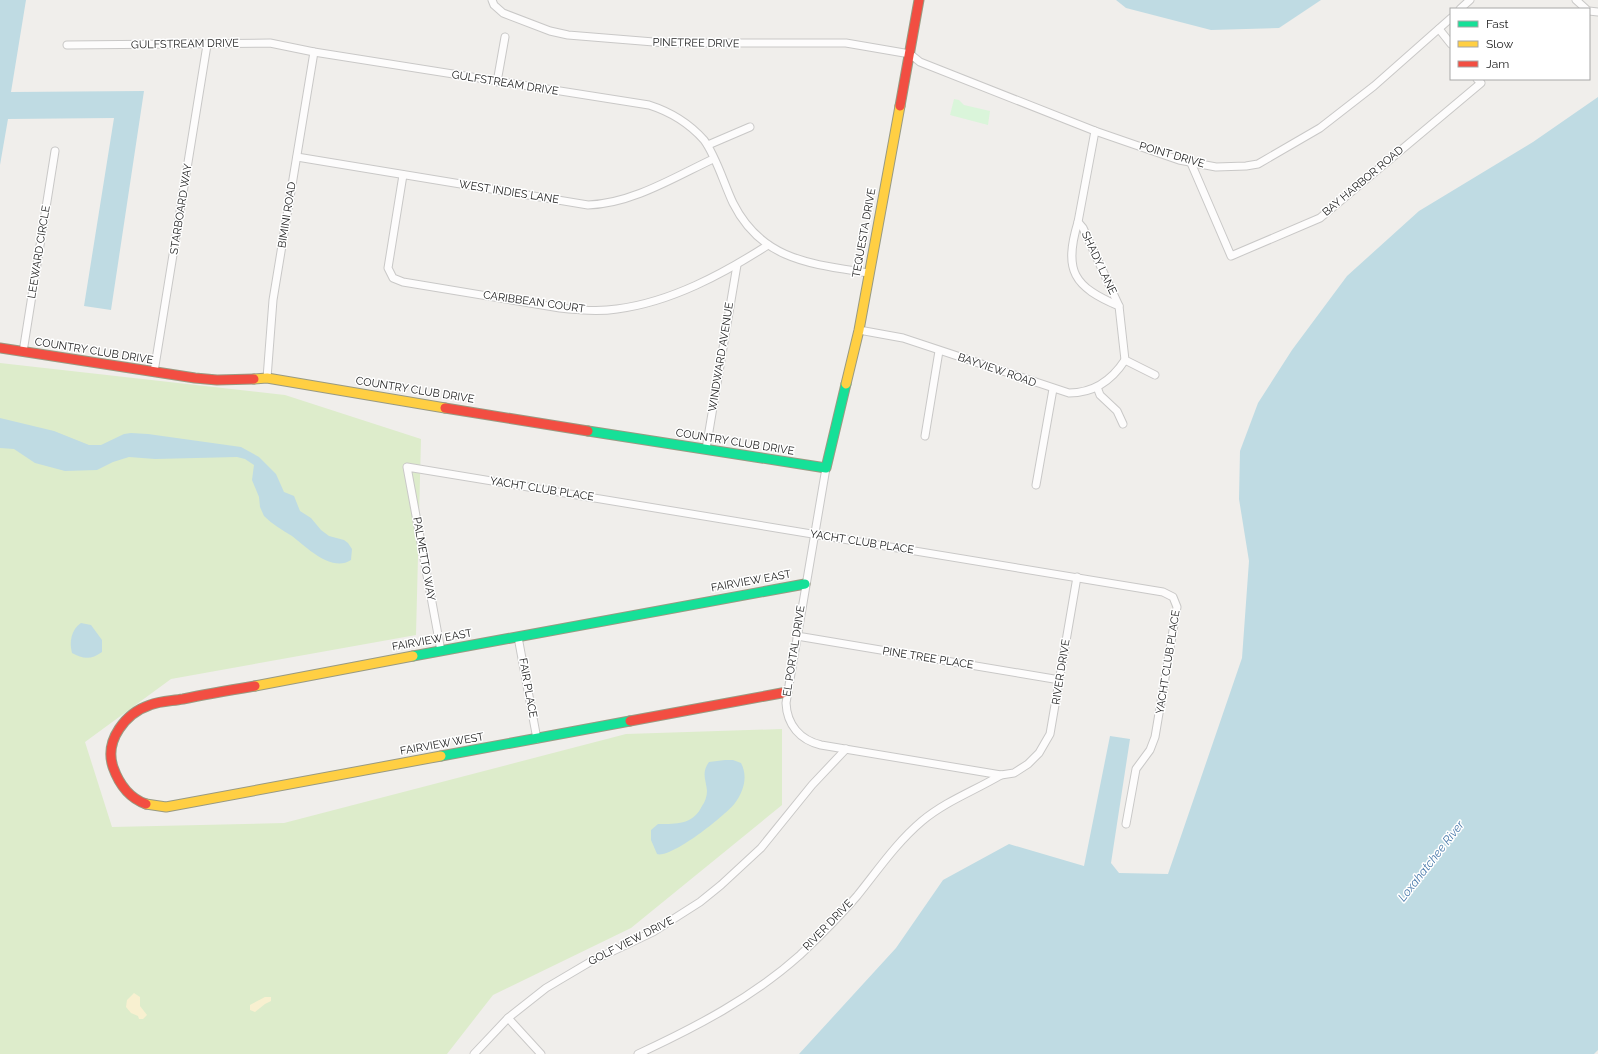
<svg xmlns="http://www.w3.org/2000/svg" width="1598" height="1054" font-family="Raleway,sans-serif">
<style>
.grass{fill:#ddeccb}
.sand{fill:#f8f0d0}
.park{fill:#daf5da}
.water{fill:#bfdbe3}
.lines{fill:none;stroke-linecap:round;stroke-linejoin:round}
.street-casing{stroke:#c9c8c7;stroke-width:9}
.fast-casing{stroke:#999a82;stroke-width:11}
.slow-casing{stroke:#999a82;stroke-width:11}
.jam-casing{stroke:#999a82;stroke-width:11}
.street{stroke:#fdfcfc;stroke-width:7}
.fast{stroke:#16e098;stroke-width:9}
.slow{stroke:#ffcf43;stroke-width:9}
.jam{stroke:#f24e42;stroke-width:9}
.labels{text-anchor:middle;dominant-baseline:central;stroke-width:3;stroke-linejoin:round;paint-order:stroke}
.street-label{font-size:11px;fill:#222;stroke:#fff}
.water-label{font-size:12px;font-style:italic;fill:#4a7aab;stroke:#fff}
</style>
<rect width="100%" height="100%" fill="#f0eeeb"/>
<polygon class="grass" points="0,363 285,395 421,439 416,635 171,679 85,742 112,827 284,823 626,734 782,729 782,805 631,928 493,995 447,1054 0,1054"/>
<g class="sand">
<polygon points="134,993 140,997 140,1006 147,1015 143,1019 139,1019 138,1016 131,1013 126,1007 127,1000"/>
<polygon points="265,997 271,997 271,1001 265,1004 255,1012 250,1010 250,1005"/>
</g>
<polygon class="park" points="954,99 959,100 964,105 990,111 988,125 950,115"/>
<g class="water">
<polygon points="0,0 26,0 11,92 144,91 111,310 84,306 114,118 8,119 0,165"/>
<polygon points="1116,0 1321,0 1279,28 1211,30 1126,8"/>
<polygon points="1598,97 1598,1050 1594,1054 799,1054 896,948 943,880 1009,844 1084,866 1110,736 1130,739 1111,863 1119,873 1168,874 1242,658 1249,561 1239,499 1240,451 1258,403 1292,350 1347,276 1419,211 1533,142"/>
<path d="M0,418l54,13 35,14h12l23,-11 7,-1 17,1 93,13 18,10 17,17 8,18 10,4 6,15 11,7 10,12 8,6 15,4 4,3 4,6 -1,11c-19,13 -45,-13 -59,-24 -10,-6 -20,-12 -28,-20l-4,-9 -1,-10 -7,-17 2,-15 -9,-6 -8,-2 -82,2 -26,-2 -16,5 -16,8 -32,1 -30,-8 -21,-14 -14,-1z"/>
<path d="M81,623l10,2 11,15v12c-11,8 -19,7 -30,1 -3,-11 -1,-23 9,-30z"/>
<path d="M725,760h8l8,3c7,13 3,28 -6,40 -9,12 -64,56 -78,51l-6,-14v-10l7,-6c18,0 35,1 44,-18 3,-4 5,-10 5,-15 -1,-12 -6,-18 2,-29z"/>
</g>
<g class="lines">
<defs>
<g id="street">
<polyline points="492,0 494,5 503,13 550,31 568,35 666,43 846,43 910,54 920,62 1095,131 1179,160 1216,167 1246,166 1258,164 1320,128 1374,86 1451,18"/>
<polyline points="1576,0 1586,9"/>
<polyline points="1460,9 1470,0"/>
<polyline points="1589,11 1598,12"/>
<polyline points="1439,29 1451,44"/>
<path d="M67,45l203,-2 44,9 335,53c22,7 39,17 55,35 12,16 20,44 29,63 29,58 79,61 136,70"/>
<polyline points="497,82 505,37"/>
<polyline points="1095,131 1078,222 1083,228 1119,306 1125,360 1155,375"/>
<polyline points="708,145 750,127"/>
<path d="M297,157l291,48c43,-1 87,-28 125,-46"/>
<polyline points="1191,163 1231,256 1320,218 1481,83 1477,79"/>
<path d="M403,175l-15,93 5,10 10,4 157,26c19,2 38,4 57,1 54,-7 106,-35 151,-64"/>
<path d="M1078,222c-15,49 -4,65 41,84"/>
<path d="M859,330l44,8 166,55c24,0 43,-13 56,-33"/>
<polyline points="23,352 55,151"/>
<polyline points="154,372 207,45"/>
<polyline points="267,378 273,300 314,52"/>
<polyline points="1097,387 1100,395 1117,411 1123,424"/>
<polyline points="925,436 939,351"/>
<polyline points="706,449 737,265"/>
<path d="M826,468l-40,235c1,22 14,37 35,42l180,30 13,-2 14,-9 11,-11 11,-19 27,-157"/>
<polyline points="1036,485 1053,389"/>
<polyline points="797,636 1060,680"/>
<polyline points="518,637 537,739"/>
<polyline points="441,651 407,467 1163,592 1173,597 1177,607 1155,737 1150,750 1136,769 1126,824"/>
<polyline points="508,1018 541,1054"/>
<polyline points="474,1054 508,1018 546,988 590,962 653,932 700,902 721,885 761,848 812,785 846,749"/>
<path d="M638,1054c58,-27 114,-56 162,-99 20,-19 39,-38 57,-59 21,-26 39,-53 65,-75 24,-20 52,-30 79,-46"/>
</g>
<g id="fast">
<polyline points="588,431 826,468 846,384"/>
<polyline points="413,656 805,584"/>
<polyline points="441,756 630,721"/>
</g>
<g id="slow">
<polyline points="254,379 267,378 445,408"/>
<polyline points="846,384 859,330 900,106"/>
<polyline points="255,686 413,656"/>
<polyline points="146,804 166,807 441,756"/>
</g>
<g id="jam">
<polyline points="900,106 919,0"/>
<polyline points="0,348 195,378 217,380 254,379"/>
<polyline points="445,408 588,431"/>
<polyline points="630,721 787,692"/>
<path d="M146,804c-17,-6 -27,-20 -33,-37 -9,-27 13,-54 37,-62 10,-4 22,-4 33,-6 24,-5 48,-9 72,-13"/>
</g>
</defs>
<use href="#street" class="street-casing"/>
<use href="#fast" class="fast-casing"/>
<use href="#slow" class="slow-casing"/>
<use href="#jam" class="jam-casing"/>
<use href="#street" class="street"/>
<use href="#fast" class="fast"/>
<use href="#slow" class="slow"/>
<use href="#jam" class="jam"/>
</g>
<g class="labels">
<g class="street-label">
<text transform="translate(696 43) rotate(1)">PINETREE DRIVE</text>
<text transform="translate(185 44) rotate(-1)">GULFSTREAM DRIVE</text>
<text transform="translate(505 83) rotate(9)">GULFSTREAM DRIVE</text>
<text transform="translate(1172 155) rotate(16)">POINT DRIVE</text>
<text transform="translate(1363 181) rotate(-40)">BAY HARBOR ROAD</text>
<text transform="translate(509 192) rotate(9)">WEST INDIES LANE</text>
<text transform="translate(181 209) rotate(-81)">STARBOARD WAY</text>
<text transform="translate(287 215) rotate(-81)">BIMINI ROAD</text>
<text transform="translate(864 233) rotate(-80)">TEQUESTA DRIVE</text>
<text transform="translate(39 252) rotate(-81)">LEEWARD CIRCLE</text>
<text transform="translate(1099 263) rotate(65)">SHADY LANE</text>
<text transform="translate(534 302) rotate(8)">CARIBBEAN COURT</text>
<text transform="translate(94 351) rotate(9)">COUNTRY CLUB DRIVE</text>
<text transform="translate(721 357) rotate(-81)">WINDWARD AVENUE</text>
<text transform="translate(997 370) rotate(19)">BAYVIEW ROAD</text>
<text transform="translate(415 390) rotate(9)">COUNTRY CLUB DRIVE</text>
<text transform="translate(735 442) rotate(9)">COUNTRY CLUB DRIVE</text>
<text transform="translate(542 489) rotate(9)">YACHT CLUB PLACE</text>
<text transform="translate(862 542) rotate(9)">YACHT CLUB PLACE</text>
<text transform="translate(424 559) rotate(80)">PALMETTO WAY</text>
<text transform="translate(751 581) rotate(-10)">FAIRVIEW EAST</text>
<text transform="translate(432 640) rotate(-10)">FAIRVIEW EAST</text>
<text transform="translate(794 651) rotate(-81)">EL PORTAL DRIVE</text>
<text transform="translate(928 658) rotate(9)">PINE TREE PLACE</text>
<text transform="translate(1168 662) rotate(-81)">YACHT CLUB PLACE</text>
<text transform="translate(1061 672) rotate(-81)">RIVER DRIVE</text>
<text transform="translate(528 688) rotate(80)">FAIR PLACE</text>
<text transform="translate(442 744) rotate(-10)">FAIRVIEW WEST</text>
<text transform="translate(828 925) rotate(-46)">RIVER DRIVE</text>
<text transform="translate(631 941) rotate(-27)">GOLF VIEW DRIVE</text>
</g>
<g class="water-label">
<text transform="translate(1431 861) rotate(-52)">Loxahatchee River</text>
</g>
</g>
<rect x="1450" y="8" width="140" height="72" fill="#ffffff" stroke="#a7a7a7"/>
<rect x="1458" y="21" width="20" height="6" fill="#16e098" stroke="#a7a7a7"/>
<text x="1486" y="28" font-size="12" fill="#222222">Fast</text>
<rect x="1458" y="41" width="20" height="6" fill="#ffcf43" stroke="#a7a7a7"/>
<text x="1486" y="48" font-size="12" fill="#222222">Slow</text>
<rect x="1458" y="61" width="20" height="6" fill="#f24e42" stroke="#a7a7a7"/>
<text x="1486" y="68" font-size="12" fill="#222222">Jam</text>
</svg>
